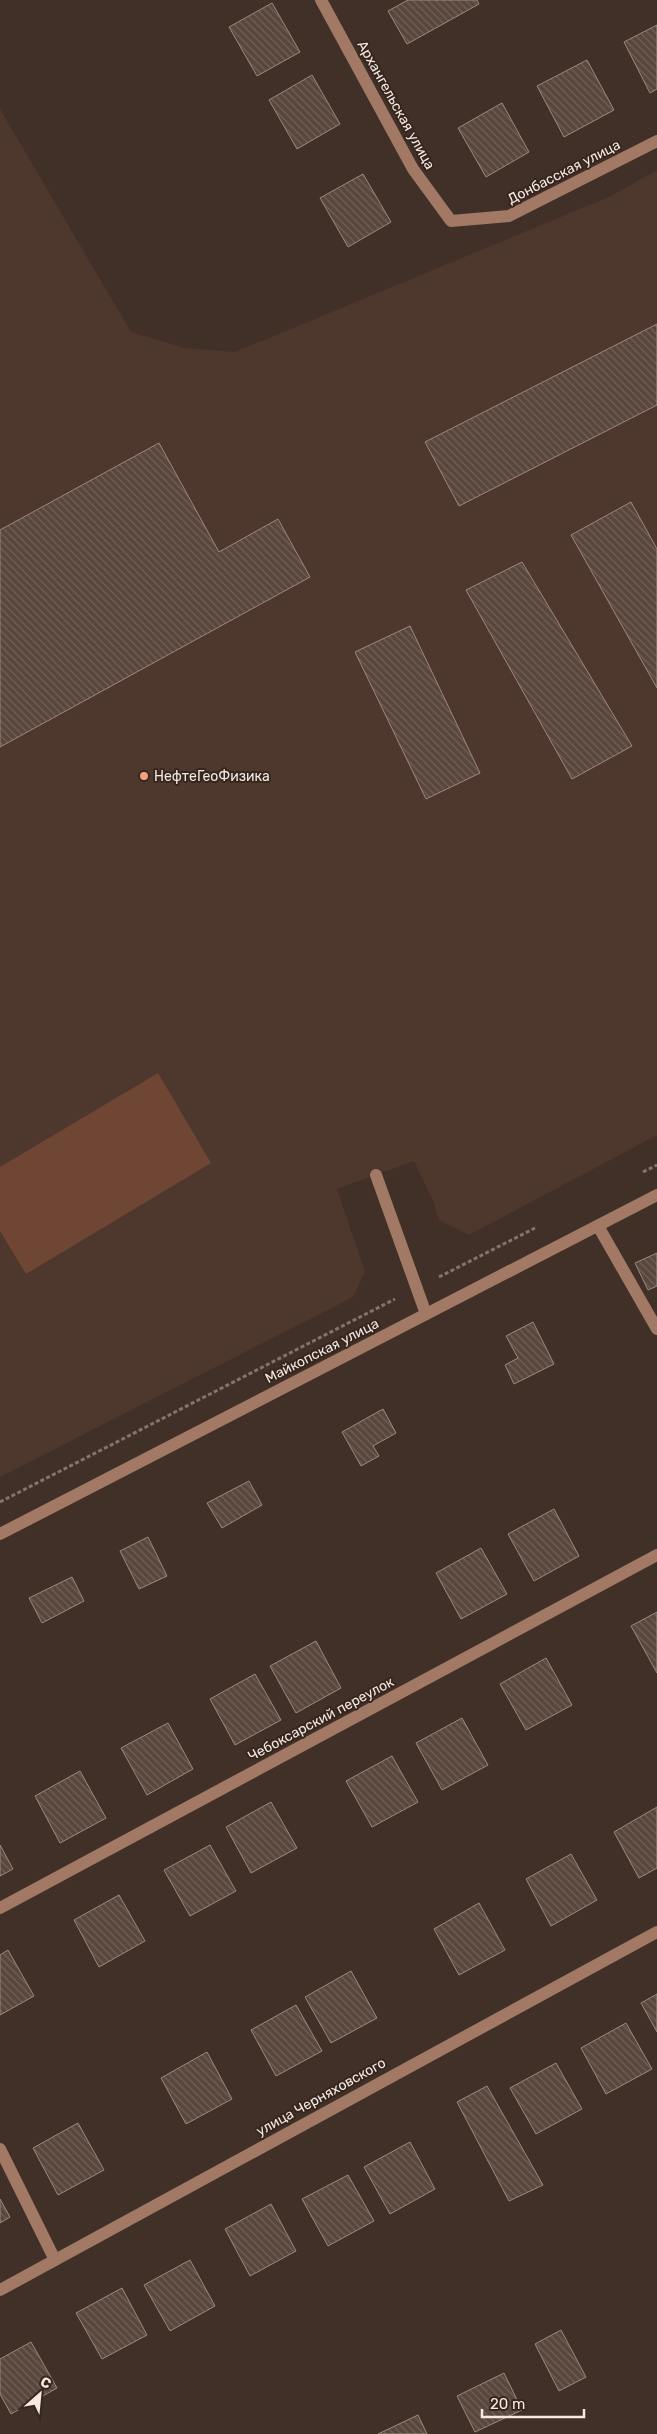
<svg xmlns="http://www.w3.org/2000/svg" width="657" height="2434" font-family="Rubik,sans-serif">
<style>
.built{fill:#4e372c}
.grass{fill:#6e4633}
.building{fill:url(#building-back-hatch);stroke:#9d887e}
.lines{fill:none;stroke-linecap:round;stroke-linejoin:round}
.path{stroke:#83746c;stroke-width:3;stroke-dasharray:4 2.5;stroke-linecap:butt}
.minor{stroke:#a27965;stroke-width:12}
.poi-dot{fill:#f1a17b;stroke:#37261e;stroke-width:2}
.labels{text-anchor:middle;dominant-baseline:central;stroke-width:4;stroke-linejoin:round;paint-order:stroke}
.street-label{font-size:14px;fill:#f4e9e3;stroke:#37261e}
.poi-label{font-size:14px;fill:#f4e9e3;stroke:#37261e;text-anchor:start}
</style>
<defs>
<pattern id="building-back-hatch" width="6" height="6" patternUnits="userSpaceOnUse" patternTransform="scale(1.25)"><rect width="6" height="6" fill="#59463d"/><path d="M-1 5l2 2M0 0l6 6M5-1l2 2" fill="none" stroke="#716159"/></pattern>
</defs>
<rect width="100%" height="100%" fill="#413027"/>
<polygon class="built" points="0,109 131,332 185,348 235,352 609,197 657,170 657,1135 469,1235 439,1220 433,1201 414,1161 337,1189 365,1272 353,1297 0,1477"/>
<polygon class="grass" points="158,1073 211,1163 26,1274 0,1231 0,1167"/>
<g class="building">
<polygon points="408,0 477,0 479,4 407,44 388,11"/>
<polygon points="272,3 300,52 257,76 229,27"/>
<polygon points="657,25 657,89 650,93 624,42"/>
<polygon points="587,60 614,110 564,137 537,86"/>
<polygon points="312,75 340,124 297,149 269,100"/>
<polygon points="502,103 529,152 486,177 458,128"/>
<polygon points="363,174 391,222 348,247 320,198"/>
<polygon points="657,324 657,405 459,506 425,442"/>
<polygon points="159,443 219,552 278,519 310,577 0,747 0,530"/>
<polygon points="631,502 657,549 657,688 571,535"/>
<polygon points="522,562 632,746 572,779 466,590"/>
<polygon points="410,626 480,773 426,799 355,652"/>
<polygon points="657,1253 657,1286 648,1290 635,1263"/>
<polygon points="533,1322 554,1364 514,1384 505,1365 518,1358 506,1336"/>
<polygon points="383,1409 396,1433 373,1446 379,1456 361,1466 342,1432"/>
<polygon points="249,1481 262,1505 222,1528 207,1503"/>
<polygon points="554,1509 579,1556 534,1581 508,1534"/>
<polygon points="148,1537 167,1576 139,1589 120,1551"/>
<polygon points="481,1548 507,1594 461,1619 436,1573"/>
<polygon points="72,1577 84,1601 42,1623 29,1598"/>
<polygon points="657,1612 657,1673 631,1626"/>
<polygon points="316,1641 341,1688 296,1713 270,1666"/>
<polygon points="546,1658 572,1705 526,1730 500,1684"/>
<polygon points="255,1674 281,1720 235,1745 210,1699"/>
<polygon points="462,1718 488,1765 442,1790 416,1743"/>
<polygon points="168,1723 193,1769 147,1795 121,1748"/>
<polygon points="392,1756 418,1802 372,1827 346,1781"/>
<polygon points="80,1771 106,1818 60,1843 35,1796"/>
<polygon points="271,1802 297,1848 251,1873 226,1827"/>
<polygon points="657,1807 657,1868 639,1878 614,1832"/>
<polygon points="0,1845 13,1869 0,1876"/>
<polygon points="210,1845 236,1891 190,1916 164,1870"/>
<polygon points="571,1854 597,1900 551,1926 526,1879"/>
<polygon points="119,1895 145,1941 99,1967 74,1920"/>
<polygon points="479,1903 505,1950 459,1975 434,1929"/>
<polygon points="8,1950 34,1996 0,2015 0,1955"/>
<polygon points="351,1971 377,2018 331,2043 305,1997"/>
<polygon points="657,1994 657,2032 641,2003"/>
<polygon points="296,2005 322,2051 276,2076 251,2030"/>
<polygon points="626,2023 652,2069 606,2094 581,2048"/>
<polygon points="207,2052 232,2099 186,2124 161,2078"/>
<polygon points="556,2063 582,2109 536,2134 510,2088"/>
<polygon points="487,2086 543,2185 509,2201 457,2102"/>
<polygon points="78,2123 104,2170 58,2195 33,2148"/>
<polygon points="410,2142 435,2189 390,2214 364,2167"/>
<polygon points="348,2175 374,2221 328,2246 302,2199"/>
<polygon points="0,2199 10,2217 0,2223"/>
<polygon points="271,2204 296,2251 250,2276 225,2229"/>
<polygon points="190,2260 215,2306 170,2331 144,2285"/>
<polygon points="122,2288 147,2335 102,2359 76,2313"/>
<polygon points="561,2330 586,2377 559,2391 535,2344"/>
<polygon points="31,2342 57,2388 11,2414 0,2394 0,2359"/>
<polygon points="504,2373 522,2410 475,2432 457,2396"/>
<polygon points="418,2415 427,2434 378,2434"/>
</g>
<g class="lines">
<g class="path">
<polyline points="643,1172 657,1165"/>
<polyline points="439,1277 535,1228"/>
<polyline points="0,1502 395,1299"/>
</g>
<g class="minor">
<polyline points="321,0 413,169 451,221 509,216 657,141"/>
<polyline points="376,1175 426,1314"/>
<polyline points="598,1226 657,1329"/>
<polyline points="0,1534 657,1195"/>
<polyline points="0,1908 657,1555"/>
<polyline points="0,2149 55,2260"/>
<polyline points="0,2290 657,1932"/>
</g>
</g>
<circle class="poi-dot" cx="144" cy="776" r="5"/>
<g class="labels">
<g class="street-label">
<text transform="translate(396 105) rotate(61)">Архангельская улица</text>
<text transform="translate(564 172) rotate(-27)">Донбасская улица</text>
<text transform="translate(322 1351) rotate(-27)">Майкопская улица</text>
<text transform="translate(321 1719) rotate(-28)">Чебоксарский переулок</text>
<text transform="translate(321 2097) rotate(-29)">улица Черняховского</text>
</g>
<g class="poi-label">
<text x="154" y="776">НефтеГеоФизика</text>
</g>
</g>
<g transform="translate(40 2394) rotate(27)" stroke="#37261e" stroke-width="4" paint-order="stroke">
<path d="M0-4L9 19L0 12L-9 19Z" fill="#f4e9e3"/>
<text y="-8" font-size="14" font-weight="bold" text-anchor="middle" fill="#f4e9e3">С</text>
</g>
<path d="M482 2409v8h102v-8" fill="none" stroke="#f4e9e3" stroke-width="2.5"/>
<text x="490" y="2409" font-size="15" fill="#f4e9e3" stroke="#37261e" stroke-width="4" paint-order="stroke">20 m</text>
</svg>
